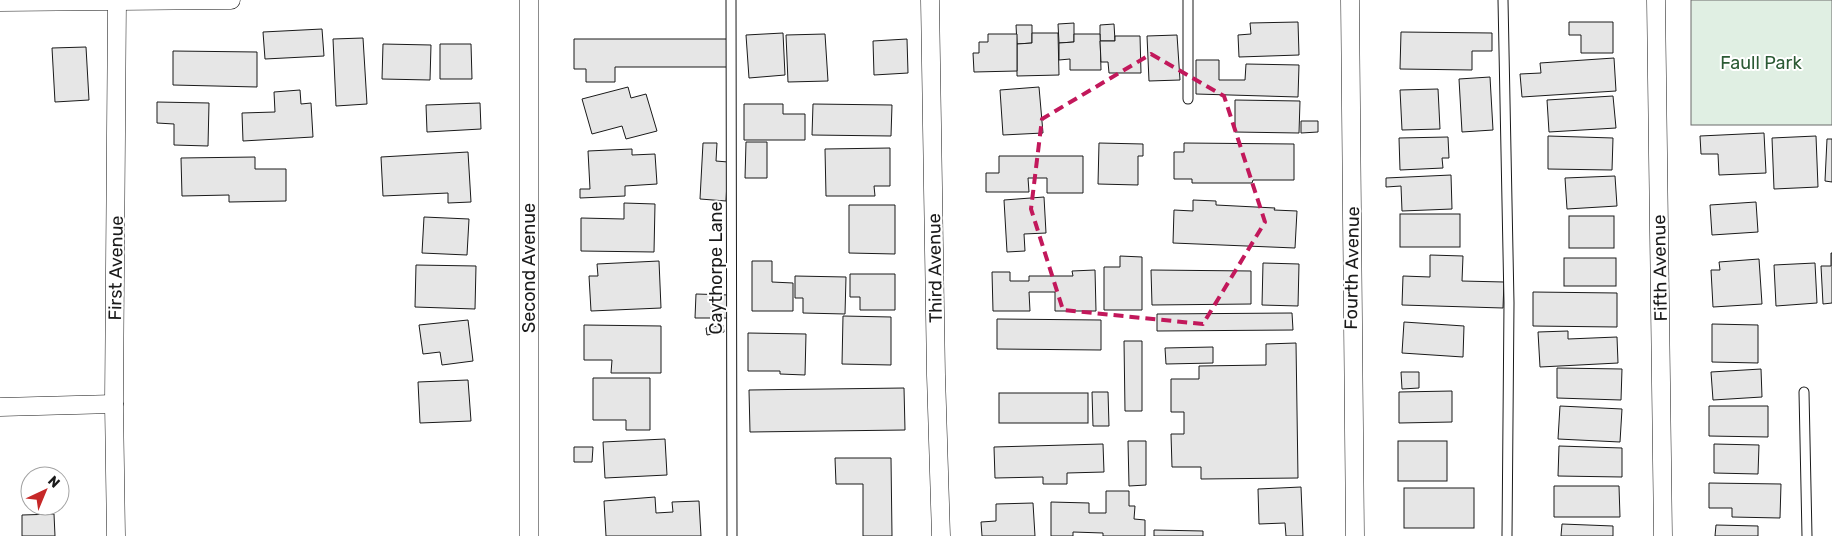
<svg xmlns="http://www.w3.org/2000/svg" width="1832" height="536" font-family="Rubik,sans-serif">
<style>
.green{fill:#e0efe3;stroke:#6a6a6a}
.building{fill:#e6e6e6;stroke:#1a1a1a}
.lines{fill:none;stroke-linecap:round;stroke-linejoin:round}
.service-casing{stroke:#1a1a1a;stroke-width:11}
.minor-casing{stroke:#1a1a1a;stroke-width:19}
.service{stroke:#fff;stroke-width:9}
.minor{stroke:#fff;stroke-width:18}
.marked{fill:none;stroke:#c2185b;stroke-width:4;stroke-dasharray:10 6;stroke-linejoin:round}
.labels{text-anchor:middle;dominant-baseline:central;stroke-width:4;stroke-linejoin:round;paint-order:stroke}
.park-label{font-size:18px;fill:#2b5a34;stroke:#fff}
.street-label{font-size:18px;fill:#1a1a1a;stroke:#fff}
</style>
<rect width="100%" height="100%" fill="#fff"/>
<rect class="green" x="1691" y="0" width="141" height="125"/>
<g class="building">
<polygon points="1298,22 1299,55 1239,57 1238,35 1251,34 1250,23"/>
<polygon points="1569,22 1613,22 1613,53 1581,53 1581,35 1569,35"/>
<polygon points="1074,23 1074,42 1059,43 1058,24"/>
<polygon points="1114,24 1115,41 1100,41 1100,25"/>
<polygon points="1016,25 1032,25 1032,43 1017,44"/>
<polygon points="322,29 324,56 265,59 263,32"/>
<polygon points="1401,32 1492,33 1492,51 1472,51 1472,70 1400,69"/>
<polygon points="783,33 785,75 749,78 746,35"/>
<polygon points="1032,33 1058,33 1059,75 1017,76 1017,44 1032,43"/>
<polygon points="825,34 828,81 788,82 786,35"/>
<polygon points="988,34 1017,34 1017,71 974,72 973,53 979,53 979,42 988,42"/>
<polygon points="1074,34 1100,34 1101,70 1070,70 1070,59 1059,60 1059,43 1074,42"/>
<polygon points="1177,35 1180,80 1149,81 1147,36"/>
<polygon points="1115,36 1140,36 1141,73 1109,73 1108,62 1101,62 1100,41 1115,41"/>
<polygon points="363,38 367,104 336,106 333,39"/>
<polygon points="574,39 727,39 727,67 615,67 615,82 586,82 586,69 574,69"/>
<polygon points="907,39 908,73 874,75 873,41"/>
<polygon points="383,44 431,45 430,80 382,79"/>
<polygon points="440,44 471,44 472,79 440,79"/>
<polygon points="86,47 89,100 55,102 52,48"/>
<polygon points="173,51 257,52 257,87 173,85"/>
<polygon points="1614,58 1616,91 1522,97 1520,74 1541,73 1540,63"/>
<polygon points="1196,60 1219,60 1219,80 1245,80 1246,64 1299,65 1298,97 1196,94"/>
<polygon points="1490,77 1493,130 1462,132 1459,79"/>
<polygon points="628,87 631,98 646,94 657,131 626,139 622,126 592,134 582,99"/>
<polygon points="1039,87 1043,133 1003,135 1000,90"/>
<polygon points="1438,89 1440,129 1402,130 1400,90"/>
<polygon points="300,90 301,104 311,103 313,137 243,141 242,113 275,112 274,92"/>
<polygon points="1613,96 1616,128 1549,132 1547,100"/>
<polygon points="1235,100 1300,101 1299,133 1235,132"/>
<polygon points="157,102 209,103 208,146 174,145 174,124 157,123"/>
<polygon points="480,103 481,129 427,132 426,105"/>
<polygon points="744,104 783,104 783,114 805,114 805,140 744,140"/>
<polygon points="813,104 892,105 891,136 812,135"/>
<polygon points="1301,121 1318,121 1318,132 1301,133"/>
<polygon points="1764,133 1766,173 1719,175 1718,154 1701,154 1700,136"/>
<polygon points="1548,136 1613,138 1612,170 1548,169"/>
<polygon points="1816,136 1818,187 1774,189 1772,138"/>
<polygon points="1448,137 1449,158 1442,158 1443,168 1400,170 1399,138"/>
<polygon points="1827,139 1832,139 1832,182 1825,181"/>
<polygon points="746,142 767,142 767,178 745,178"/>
<polygon points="703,143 717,143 716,161 728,162 726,201 700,199"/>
<polygon points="1099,143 1143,144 1143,156 1138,156 1138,185 1098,184"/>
<polygon points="1184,143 1294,144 1294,180 1253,180 1252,183 1192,183 1192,179 1174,179 1174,152 1184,152"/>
<polygon points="890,148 890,186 874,186 875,196 826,196 825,149"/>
<polygon points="632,149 632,155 655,154 657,184 625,186 625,196 580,198 580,189 590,189 588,151"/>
<polygon points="468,152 471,202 448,203 448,193 383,196 381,157"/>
<polygon points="999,156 1083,156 1083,193 1047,193 1047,178 1028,178 1029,192 986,192 986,173 999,173"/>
<polygon points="255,157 255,169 286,169 286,201 229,202 229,195 182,196 181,158"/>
<polygon points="1451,175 1452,209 1402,211 1401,186 1386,187 1386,178"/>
<polygon points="1615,176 1617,206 1567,209 1565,178"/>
<polygon points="1044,197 1046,233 1024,234 1025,251 1007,252 1004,200"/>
<polygon points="1193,200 1216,201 1216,205 1275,208 1274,210 1297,211 1295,248 1173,243 1174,210 1193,211"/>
<polygon points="1756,202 1758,232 1712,235 1710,205"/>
<polygon points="624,203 655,204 654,252 581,251 581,218 624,219"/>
<polygon points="849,205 895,205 895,254 849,253"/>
<rect x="1400" y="214" width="60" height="33"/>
<rect x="1569" y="216" width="45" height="32"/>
<polygon points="424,217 469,219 467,255 422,253"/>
<polygon points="1831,253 1832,253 1832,303 1823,304 1821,266 1831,266"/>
<polygon points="1430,255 1463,256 1462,281 1504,282 1503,308 1402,305 1403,276 1430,277"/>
<polygon points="1120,256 1142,257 1142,310 1104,310 1104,267 1120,267"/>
<rect x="1564" y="258" width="52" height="28"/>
<polygon points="1759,259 1762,304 1713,307 1711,270 1720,270 1719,262"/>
<polygon points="659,261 661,308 591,311 589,276 598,276 597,264"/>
<polygon points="752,261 772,261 772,282 793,283 793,311 752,311"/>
<polygon points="1263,263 1299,264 1298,306 1262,305"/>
<polygon points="1815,263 1817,303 1776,306 1774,265"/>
<polygon points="416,265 476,266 475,309 415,307"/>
<polygon points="1095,270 1096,311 1055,311 1055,292 1029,292 1030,311 993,311 992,272 1010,272 1010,281 1029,281 1029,276 1073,276 1072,271"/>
<polygon points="1151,270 1251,271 1251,304 1152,305"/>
<polygon points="850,274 895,274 895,310 860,310 860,297 850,297"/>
<polygon points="795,276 846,277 845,314 803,313 803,298 795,298"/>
<polygon points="1533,292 1617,293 1617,327 1533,326"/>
<polygon points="696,294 729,295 728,318 695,318"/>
<polygon points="1292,313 1293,330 1157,331 1157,314"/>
<polygon points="843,316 891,317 891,365 842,364"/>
<polygon points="997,319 1101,320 1101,350 997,349"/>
<polygon points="468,320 473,361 442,365 440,352 423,354 419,325"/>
<polygon points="1404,322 1464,326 1463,357 1402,353"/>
<polygon points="1712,324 1758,325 1758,363 1712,362"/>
<polygon points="584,325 661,326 661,373 611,373 612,360 584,360"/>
<polygon points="723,325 724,332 707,335 706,328"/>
<polygon points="1568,331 1568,339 1617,337 1618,363 1540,367 1538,332"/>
<polygon points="748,333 806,334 805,375 780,374 780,371 748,371"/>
<polygon points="1124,341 1142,341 1142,411 1125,411"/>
<polygon points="1296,343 1298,478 1201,479 1201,467 1172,467 1171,434 1184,434 1184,412 1171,412 1171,379 1199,379 1199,366 1266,365 1266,344"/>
<polygon points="1213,347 1213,363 1166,364 1165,348"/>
<polygon points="1557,368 1622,369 1621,400 1557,398"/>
<polygon points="1761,369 1762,397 1713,400 1711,372"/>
<polygon points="1401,372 1419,372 1419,388 1402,389"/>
<polygon points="593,378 650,378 650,430 626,430 626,420 593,420"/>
<polygon points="468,380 471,421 420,423 418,382"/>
<polygon points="904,388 905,430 750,432 749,390"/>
<polygon points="1452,391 1452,422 1399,423 1399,392"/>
<polygon points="1092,392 1108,392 1109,426 1093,426"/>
<rect x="999" y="393" width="89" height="30"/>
<polygon points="1560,406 1622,409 1620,442 1558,439"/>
<polygon points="1709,406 1768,406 1768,437 1709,436"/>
<polygon points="665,439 667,475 605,478 603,442"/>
<polygon points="1128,441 1146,441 1146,485 1129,486"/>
<rect x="1398" y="441" width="49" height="40"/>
<polygon points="1103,444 1104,472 1067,473 1067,484 1043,484 1043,477 995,478 994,447"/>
<polygon points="1714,444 1759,445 1758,474 1714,473"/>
<polygon points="1559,446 1622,448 1622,477 1558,476"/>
<polygon points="574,447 593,447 592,462 574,462"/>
<polygon points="835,458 891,458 892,536 863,536 863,484 836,484"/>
<polygon points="1709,483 1781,484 1780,518 1732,517 1732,508 1709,508"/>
<polygon points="1554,486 1619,486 1620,517 1554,517"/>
<polygon points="1301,487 1303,536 1286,536 1285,523 1259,524 1258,489"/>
<rect x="1404" y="488" width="70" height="40"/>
<polygon points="1106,491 1129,491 1129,506 1135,506 1134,519 1145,520 1145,536 1103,536 1103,533 1073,532 1073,536 1051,536 1051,502 1089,503 1089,513 1106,513"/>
<polygon points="655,497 656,513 673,512 672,502 699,501 701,536 606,536 604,501"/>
<polygon points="1033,503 1035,536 982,536 981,522 996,521 996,504"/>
<polygon points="54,514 55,536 22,536 22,515"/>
<polygon points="1562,524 1613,526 1613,536 1561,536"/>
<polygon points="1716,525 1758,526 1758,536 1715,536"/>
<polygon points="1154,530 1203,531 1203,536 1154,536"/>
</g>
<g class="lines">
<defs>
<g id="service">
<polyline points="731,0 732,536"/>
<polyline points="1503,0 1509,303 1507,536"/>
<polyline points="1188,99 1188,0"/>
<polyline points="1804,392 1807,536"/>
</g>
<g id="minor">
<polyline points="529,0 529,536"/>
<polyline points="930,0 936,375 941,536"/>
<path d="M1350,0c3,179 2,357 5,536"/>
<polyline points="1656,0 1663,536"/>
<polyline points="0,2 231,0"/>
<polyline points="0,407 114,404"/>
<polyline points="116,536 114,404 117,0"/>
</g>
</defs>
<use href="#service" class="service-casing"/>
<use href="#minor" class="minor-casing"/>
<use href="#service" class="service"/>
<use href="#minor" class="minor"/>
</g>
<path class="marked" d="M1151,54l73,42 41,126 -62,102 -140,-14 -32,-101 11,-90z"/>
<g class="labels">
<g class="park-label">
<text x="1761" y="63">Faull Park</text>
</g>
<g class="street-label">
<text transform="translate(116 268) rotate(-89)">First Avenue</text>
<text transform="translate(529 268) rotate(-90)">Second Avenue</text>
<text transform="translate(716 268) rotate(-90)">Caythorpe Lane</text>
<text transform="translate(935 268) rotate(-91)">Third Avenue</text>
<text transform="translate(1352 268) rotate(-89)">Fourth Avenue</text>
<text transform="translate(1660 268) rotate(-91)">Fifth Avenue</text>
</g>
</g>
<g transform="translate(45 491) rotate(44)"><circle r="24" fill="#ffffff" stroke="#a3a3a3"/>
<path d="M0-4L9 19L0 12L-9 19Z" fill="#c62828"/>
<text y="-8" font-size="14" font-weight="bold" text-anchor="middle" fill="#1a1a1a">N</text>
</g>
</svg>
